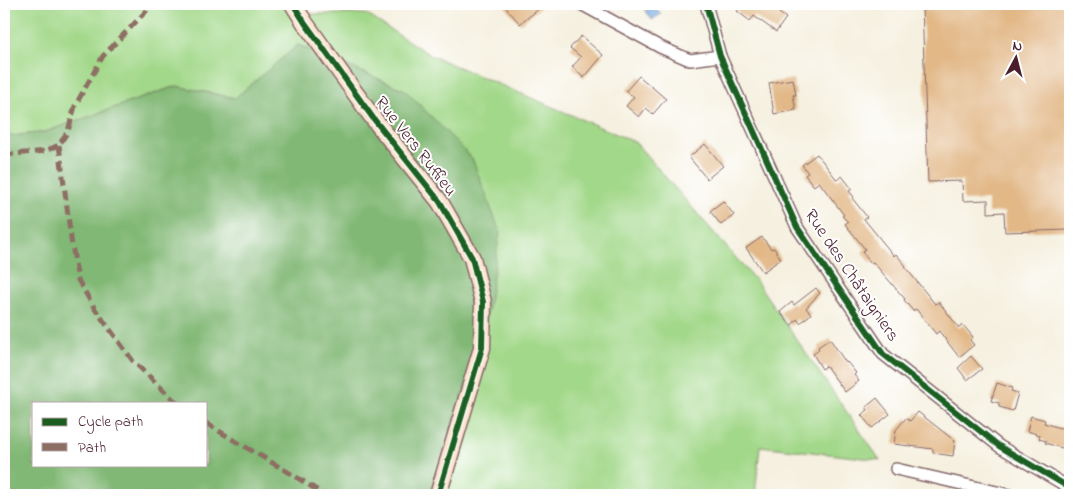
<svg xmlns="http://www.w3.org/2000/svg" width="1074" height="499" font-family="'Indie Flower',sans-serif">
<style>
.green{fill:#a2d889;stroke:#767c5a}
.forest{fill:#81b875;stroke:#666c50;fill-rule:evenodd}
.water{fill:#6fa5dd;stroke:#5c6284}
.building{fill:#e2b887}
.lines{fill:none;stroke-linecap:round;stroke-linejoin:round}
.street-casing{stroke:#86686a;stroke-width:14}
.secondary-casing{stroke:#86686a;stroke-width:19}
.street{stroke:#fff;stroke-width:11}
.secondary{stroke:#fce5d0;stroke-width:16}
.quiet{stroke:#8d6e63;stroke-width:5;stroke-dasharray:10 5;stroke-linecap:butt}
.cycleway-casing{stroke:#fff;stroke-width:9}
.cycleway{stroke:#1b5e20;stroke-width:6}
.labels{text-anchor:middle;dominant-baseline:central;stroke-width:4;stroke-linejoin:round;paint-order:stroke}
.street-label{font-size:18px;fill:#4a1f2b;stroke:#fff}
</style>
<rect width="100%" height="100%" fill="#fff"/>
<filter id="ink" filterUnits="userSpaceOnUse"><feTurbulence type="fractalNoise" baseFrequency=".02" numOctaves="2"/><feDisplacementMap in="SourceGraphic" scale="10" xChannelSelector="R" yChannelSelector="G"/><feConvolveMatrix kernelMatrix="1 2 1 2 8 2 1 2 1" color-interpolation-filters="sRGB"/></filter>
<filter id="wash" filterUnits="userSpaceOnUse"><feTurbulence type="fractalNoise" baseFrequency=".0096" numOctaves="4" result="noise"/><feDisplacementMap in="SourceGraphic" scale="20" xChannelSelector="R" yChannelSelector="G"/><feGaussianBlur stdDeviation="1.12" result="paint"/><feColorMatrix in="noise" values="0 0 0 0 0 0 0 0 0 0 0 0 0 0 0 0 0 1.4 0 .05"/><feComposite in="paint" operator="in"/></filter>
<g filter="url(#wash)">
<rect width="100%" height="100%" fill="#f5f0df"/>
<polygon class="green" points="7,4 292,4 298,14 366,14 430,55 635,142 756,281 880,460 760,446 755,495 438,495 453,420 405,90 298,45 235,98 176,86 45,132 4,137 4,13"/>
<path class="forest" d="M298,45l107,45 67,68 28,74 -15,96 -56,167h-425v-358l41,-5 131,-46 59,12zM34,403h172v62h-172z"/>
<polygon class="water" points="641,4 653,4 661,14 652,20"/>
<g id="blocks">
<g class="building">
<polygon points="503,4 545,4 520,24"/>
<polygon points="738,4 767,4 786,18 776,32 754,16 750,21 737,11 741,6"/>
<polygon points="922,4 1070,4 1070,230 1005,232 1004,212 988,213 988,200 963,201 962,181 928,182"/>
<polygon points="581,36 603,55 584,78 572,67 581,57 570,48"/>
<polygon points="639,76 666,99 653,114 646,108 639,117 626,106 634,97 626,91"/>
<polygon points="793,79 796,95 793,95 796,110 774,114 769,83"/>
<polygon points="705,144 723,166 707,179 689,157"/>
<polygon points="817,154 837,180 842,176 852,189 849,191 854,197 852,198 867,217 864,219 894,256 896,254 906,266 905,267 935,304 939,302 959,328 963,325 973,337 970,340 974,345 959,357 939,331 936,334 916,309 913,311 904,300 905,299 873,262 871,263 862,252 865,249 845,224 848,222 842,216 844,215 819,182 814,186 805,175 808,173 802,165"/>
<polygon points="723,201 734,215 721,225 710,211"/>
<polygon points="762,237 771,249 774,248 781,259 763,272 746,248"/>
<polygon points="816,288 820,293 806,308 811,314 800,323 797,319 791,326 780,312 792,302 794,305"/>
<polygon points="830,339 846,363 847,362 856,373 854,375 859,381 845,392 826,366 822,369 813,354 819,350 818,347"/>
<polygon points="971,356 982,369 967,380 958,368"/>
<polygon points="997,383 1012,388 1011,391 1018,393 1013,411 999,407 999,403 991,401"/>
<polygon points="877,398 890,414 872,428 861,415 868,410 866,407"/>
<polygon points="918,412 955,441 953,456 933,453 933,449 894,444 896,430 906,418 910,421"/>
<polygon points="1031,416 1045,420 1044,423 1060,428 1070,422 1070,444 1062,448 1045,443 1046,441 1039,439 1040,435 1027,431"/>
</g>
</g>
</g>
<g filter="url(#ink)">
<use href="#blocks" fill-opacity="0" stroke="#86686a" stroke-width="1"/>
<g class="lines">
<defs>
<g id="street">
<polyline points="581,4 660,47 690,60 720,56"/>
<polyline points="706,4 720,56 797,227 883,354 999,446 1070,488"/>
<polyline points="896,469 1010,495"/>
</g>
<polyline id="secondary" points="293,4 305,23 373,118 440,202 472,258 483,302 482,348 438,495"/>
</defs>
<use href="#street" class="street-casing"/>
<use href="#secondary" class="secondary-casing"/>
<use href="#street" class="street"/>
<use href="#secondary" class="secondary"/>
<g class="quiet">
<polyline points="59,145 71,239 78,280 95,309 133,361 177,403"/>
<polyline points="4,155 46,151 59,145 68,131 75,106 103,56 153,4"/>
<path d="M206,423c39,25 80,46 118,72"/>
</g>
<defs>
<g id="cycleway">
<polyline points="293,4 305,23 373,118 440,202 472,258 483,302 482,348 438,495"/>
<polyline points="706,4 720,56 797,227 883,354 999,446 1070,488"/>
</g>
</defs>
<use href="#cycleway" class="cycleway-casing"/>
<use href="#cycleway" class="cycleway"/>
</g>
</g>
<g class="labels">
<g class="street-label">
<text transform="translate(415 147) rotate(52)">Rue Vers Ruffieu</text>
<text transform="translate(851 276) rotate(56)">Rue des Châtaigniers</text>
</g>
</g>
<rect width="1074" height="499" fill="none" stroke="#fff" stroke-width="20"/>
<rect x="32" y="402" width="175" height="65" fill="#ffffff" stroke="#b7a5aa"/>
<rect x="42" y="418" width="25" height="8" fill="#1b5e20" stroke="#b7a5aa"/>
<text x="78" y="426" font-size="15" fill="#4a1f2b">Cycle path</text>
<rect x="42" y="443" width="25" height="8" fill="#8d6e63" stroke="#b7a5aa"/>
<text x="78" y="452" font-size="15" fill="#4a1f2b">Path</text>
<g transform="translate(1016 58) rotate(7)" stroke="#ffffff" stroke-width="4" paint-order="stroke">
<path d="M0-4L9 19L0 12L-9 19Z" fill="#4a1f2b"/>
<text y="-8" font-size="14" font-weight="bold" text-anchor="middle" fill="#4a1f2b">N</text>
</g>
</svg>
